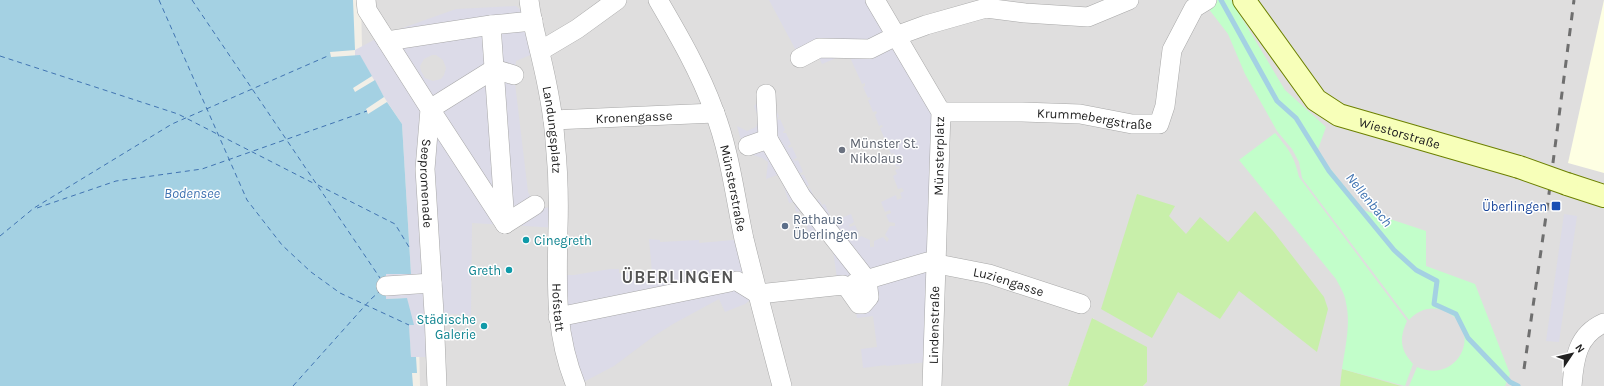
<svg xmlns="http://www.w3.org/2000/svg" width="1604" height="386" font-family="Karla,sans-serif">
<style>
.residential{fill:#dfdede}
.education{fill:#feffe3}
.grass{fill:#c8efaa}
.park{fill:#c2feca}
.plaza{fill:#dcdbe8;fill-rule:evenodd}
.water{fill:#a4d1e3}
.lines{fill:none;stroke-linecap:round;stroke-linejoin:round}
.stream{stroke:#a4d1e3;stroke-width:5}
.ferry{stroke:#4174b2;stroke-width:1;stroke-dasharray:5 4;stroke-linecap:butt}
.street-casing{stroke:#a8a8a8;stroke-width:20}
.secondary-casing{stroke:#6c8000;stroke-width:24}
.street{stroke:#fff;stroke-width:19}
.secondary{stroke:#f7ffb9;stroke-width:22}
.rail{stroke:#6f6f6f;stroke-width:3;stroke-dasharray:8 8;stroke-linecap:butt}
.secondary-bridge-casing{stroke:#6c8000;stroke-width:24;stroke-linecap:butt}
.secondary-bridge{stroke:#f7ffb9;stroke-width:22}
.worship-dot{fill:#6b7280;stroke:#fff;stroke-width:1.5}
.transit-dot{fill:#1a4fb4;stroke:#fff;stroke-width:1.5}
.service-dot{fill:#5c6f8a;stroke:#fff;stroke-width:1.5}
.culture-dot{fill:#0f9aa8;stroke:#fff;stroke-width:1.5}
.labels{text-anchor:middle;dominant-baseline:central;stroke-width:3;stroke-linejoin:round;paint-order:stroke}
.street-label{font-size:13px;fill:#212121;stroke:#fff}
.worship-label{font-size:13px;fill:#5b616d;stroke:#fff;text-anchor:start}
.transit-label{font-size:13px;fill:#164399;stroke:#fff;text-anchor:end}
.service-label{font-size:13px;fill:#4e5e75;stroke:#fff;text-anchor:start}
.culture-label{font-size:13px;fill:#0d838f;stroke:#fff;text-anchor:end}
.water-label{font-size:14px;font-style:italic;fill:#4174b2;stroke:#fff}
.district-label{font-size:17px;font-weight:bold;letter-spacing:1px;fill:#545454;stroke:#fff}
</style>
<rect width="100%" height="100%" fill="#f2efe7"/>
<polygon class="residential" points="361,0 1604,0 1604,386 1143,386 1147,382 1093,318 1068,386 420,386 418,301 405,118 362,47"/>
<polygon class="education" points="1604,0 1604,173 1568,163"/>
<g class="grass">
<polygon points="1137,194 1175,206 1169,216 1186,234 1200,217 1228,242 1255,211 1273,231 1324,297 1328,309 1317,352 1239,291 1220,319 1178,292 1152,338 1101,309"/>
<polygon points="1092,318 1147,347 1147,382 1143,386 1068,386"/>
<polygon points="1342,369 1401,386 1340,386"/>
</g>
<g class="park">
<path d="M1210,0h21l54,90 41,37 -9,25 46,58 63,21v35l49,18 35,90 -5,12h-96l8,-19c44,19 68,-42 25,-57 -13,-4 -25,1 -33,10l-107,-142 -3,-16 -7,-13 -15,-18 -32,-57 -17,-40 -20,-26z"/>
<path d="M1275,133c14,17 19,22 24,44l108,144c-8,17 -7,29 6,43l-8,22 -63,-17c3,-21 9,-45 4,-66 -1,-9 -6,-16 -10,-24l-97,-119z"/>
</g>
<g class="plaza">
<polygon points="769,0 875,0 941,112 929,362 886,366 886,365 863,368 861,349 877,347 873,316 857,318 854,303 838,285 832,244 820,235 816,239 810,240 803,211 796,212 794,202 789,203 780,174 766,179 768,162 762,158 753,155 747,139 741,140 737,126 747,131 756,127 759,119 754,106 769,92 779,117 777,118 778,120 780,119 785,130 783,132 783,133 786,133 791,144 788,146 789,148 792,147 797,158 794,159 795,161 798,160 803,172 800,173 801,175 804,175 809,185 806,187 807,189 810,188 815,199 813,202 819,199 822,205 825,204 830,216 826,217 830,225 837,223 836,220 851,214 854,222 849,225 850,227 855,225 859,234 855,238 857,240 861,236 870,240 870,247 874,247 874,241 883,237 887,242 889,239 885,235 890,226 895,226 895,223 889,222 886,215 891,213 890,210 885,212 881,202 896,195 897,200 902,198 900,193 904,191 902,188 898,189 893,176 897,174 895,170 900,168 899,166 896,167 892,156 894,155 894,153 891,154 886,142 888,141 888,139 885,140 880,128 883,127 882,125 879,126 875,115 877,113 876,111 873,112 868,100 871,99 870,97 868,98 863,87 865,86 865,83 862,84 848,53 822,64 818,56 800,58"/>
<path d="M516,6l17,15 7,30 -24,10 -2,14 14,117 7,13 11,3 13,-5 -1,25 -86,-5 -1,92 -37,-2 2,44h-25l-4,-59 -21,1 -1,-25h26l-9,-150 -18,-27 -24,-41h-5v-6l28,-15 73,-26zM432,55h4l7,5 3,8 -2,7 -3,4 -8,2 -8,-3 -4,-7 -1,-5 4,-7z"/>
<polygon points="1564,214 1577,216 1559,342 1546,341"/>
<polygon points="649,239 660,240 660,242 699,240 699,243 745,239 758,294 745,304 725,312 719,299 673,324 654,336 614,366 576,386 557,275 574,275 610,269 619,269 619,273 652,272"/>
</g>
<polygon class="water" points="0,0 353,0 355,50 330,52 331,57 360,55 372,76 353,88 355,92 375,80 384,97 366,109 368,114 387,102 402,124 411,274 386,274 386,299 407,298 414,325 409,325 411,357 416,357 417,373 412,373 413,386 0,386"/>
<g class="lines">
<polyline class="stream" points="1221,0 1277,101 1296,118 1329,171 1394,250 1416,270 1437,281 1434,304 1456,314 1468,338 1510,382 1518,386"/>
<g class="ferry">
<polyline points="159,0 247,200 282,245 311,272 340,293 409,325"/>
<polyline points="192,0 380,278"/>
<polyline points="0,56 178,114 315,184"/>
<polyline points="318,185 395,224 409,247"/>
<polyline points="37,208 116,181 202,169 367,111"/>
<polyline points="0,236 34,208 172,124 330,55"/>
<polyline points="293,386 371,299 379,292"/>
</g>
<defs>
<g id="street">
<path id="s1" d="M366,0l1,10 63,99 -5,60 9,144 3,73"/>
<path id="s2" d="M529,0c2,18 7,36 11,53 7,29 13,58 15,87 3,29 4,58 3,88 -1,56 -4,104 18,158"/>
<path id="s3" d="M658,0c21,36 42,72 56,111 16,41 21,86 30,128 12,49 25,98 38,147"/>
<polyline points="875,0 941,112 932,386"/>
<polyline points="491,25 505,223"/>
<polyline points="387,41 491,25 533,21"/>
<polyline points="540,51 577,29 617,0"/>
<polyline points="800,58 819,48 870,49 896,36 926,25 986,8 1025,13 1088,17 1129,0"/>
<polyline points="766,94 768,139"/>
<path id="s4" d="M941,112h81l58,2 52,10h27l6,-18 7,-56 22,-42 13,-8"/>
<path id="s5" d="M553,120l162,-7"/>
<polyline points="505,224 430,109 494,69 514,75"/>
<polyline points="505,224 535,205"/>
<polyline points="737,281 758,294 843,285 847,287 859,304 863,304 869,297 867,280 801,196 768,139 748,146"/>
<path id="s6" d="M855,283l72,-21 62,12 92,30"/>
<polyline points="386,286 432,283"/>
<polyline points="558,317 730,282"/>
<path d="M1572,386c2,-27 5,-51 32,-63"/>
</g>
<g id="secondary">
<path id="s7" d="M1244,0l72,100 23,15 180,52"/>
<polyline points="1567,184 1604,196"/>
</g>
</defs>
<use href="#street" class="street-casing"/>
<use href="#secondary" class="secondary-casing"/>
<use href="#street" class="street"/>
<use href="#secondary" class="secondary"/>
<polyline class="rail" points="1524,369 1547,209 1574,0"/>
<defs>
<polyline id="secondary-bridge" points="1519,167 1567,184"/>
</defs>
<use href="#secondary-bridge" class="secondary-bridge-casing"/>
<use href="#secondary-bridge" class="secondary-bridge"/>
</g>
<circle class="worship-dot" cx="842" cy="150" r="4"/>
<rect class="transit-dot" x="1551" y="201" width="10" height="10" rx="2"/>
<circle class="service-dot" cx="785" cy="226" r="4"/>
<g class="culture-dot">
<circle cx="526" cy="240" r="4"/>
<circle cx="509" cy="270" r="4"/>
<circle cx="484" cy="326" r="4"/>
</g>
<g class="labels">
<g class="street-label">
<text stroke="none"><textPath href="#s5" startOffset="81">Kronengasse</textPath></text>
<text stroke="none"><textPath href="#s4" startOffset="154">Krummebergstraße</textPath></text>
<text stroke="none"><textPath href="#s2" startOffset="132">Landungsplatz</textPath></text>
<text stroke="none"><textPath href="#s7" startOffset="214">Wiestorstraße</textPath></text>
<text transform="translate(939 156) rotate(-89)">Münsterplatz</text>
<text stroke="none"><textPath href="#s1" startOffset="202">Seepromenade</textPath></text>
<text stroke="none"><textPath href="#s3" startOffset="204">Münsterstraße</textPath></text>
<text stroke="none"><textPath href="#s6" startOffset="159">Luziengasse</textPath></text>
<text stroke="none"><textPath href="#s2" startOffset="310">Hofstatt</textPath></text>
<text transform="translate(934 325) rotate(-89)">Lindenstraße</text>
</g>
<g class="worship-label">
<text x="850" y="143">Münster St.<tspan x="850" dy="15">Nikolaus</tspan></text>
</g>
<g class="transit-label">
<text x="1547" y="206">Überlingen</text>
</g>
<g class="service-label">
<text x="793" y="219">Rathaus<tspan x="793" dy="15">Überlingen</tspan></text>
</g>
<g class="culture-label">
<text x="534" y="240" text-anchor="start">Cinegreth</text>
<text x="501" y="270">Greth</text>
<text x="476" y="319">Städische<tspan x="476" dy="15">Galerie</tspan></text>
</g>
<g class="water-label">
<text x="192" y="193">Bodensee</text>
<text transform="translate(1369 200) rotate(51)">Nellenbach</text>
</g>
<g class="district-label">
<text x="678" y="277">ÜBERLINGEN</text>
</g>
</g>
<g transform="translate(1572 354) rotate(55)" stroke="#ffffff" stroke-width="3" paint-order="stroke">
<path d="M0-3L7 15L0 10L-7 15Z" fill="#212121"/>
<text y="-6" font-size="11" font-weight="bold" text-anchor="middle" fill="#212121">N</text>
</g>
</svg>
